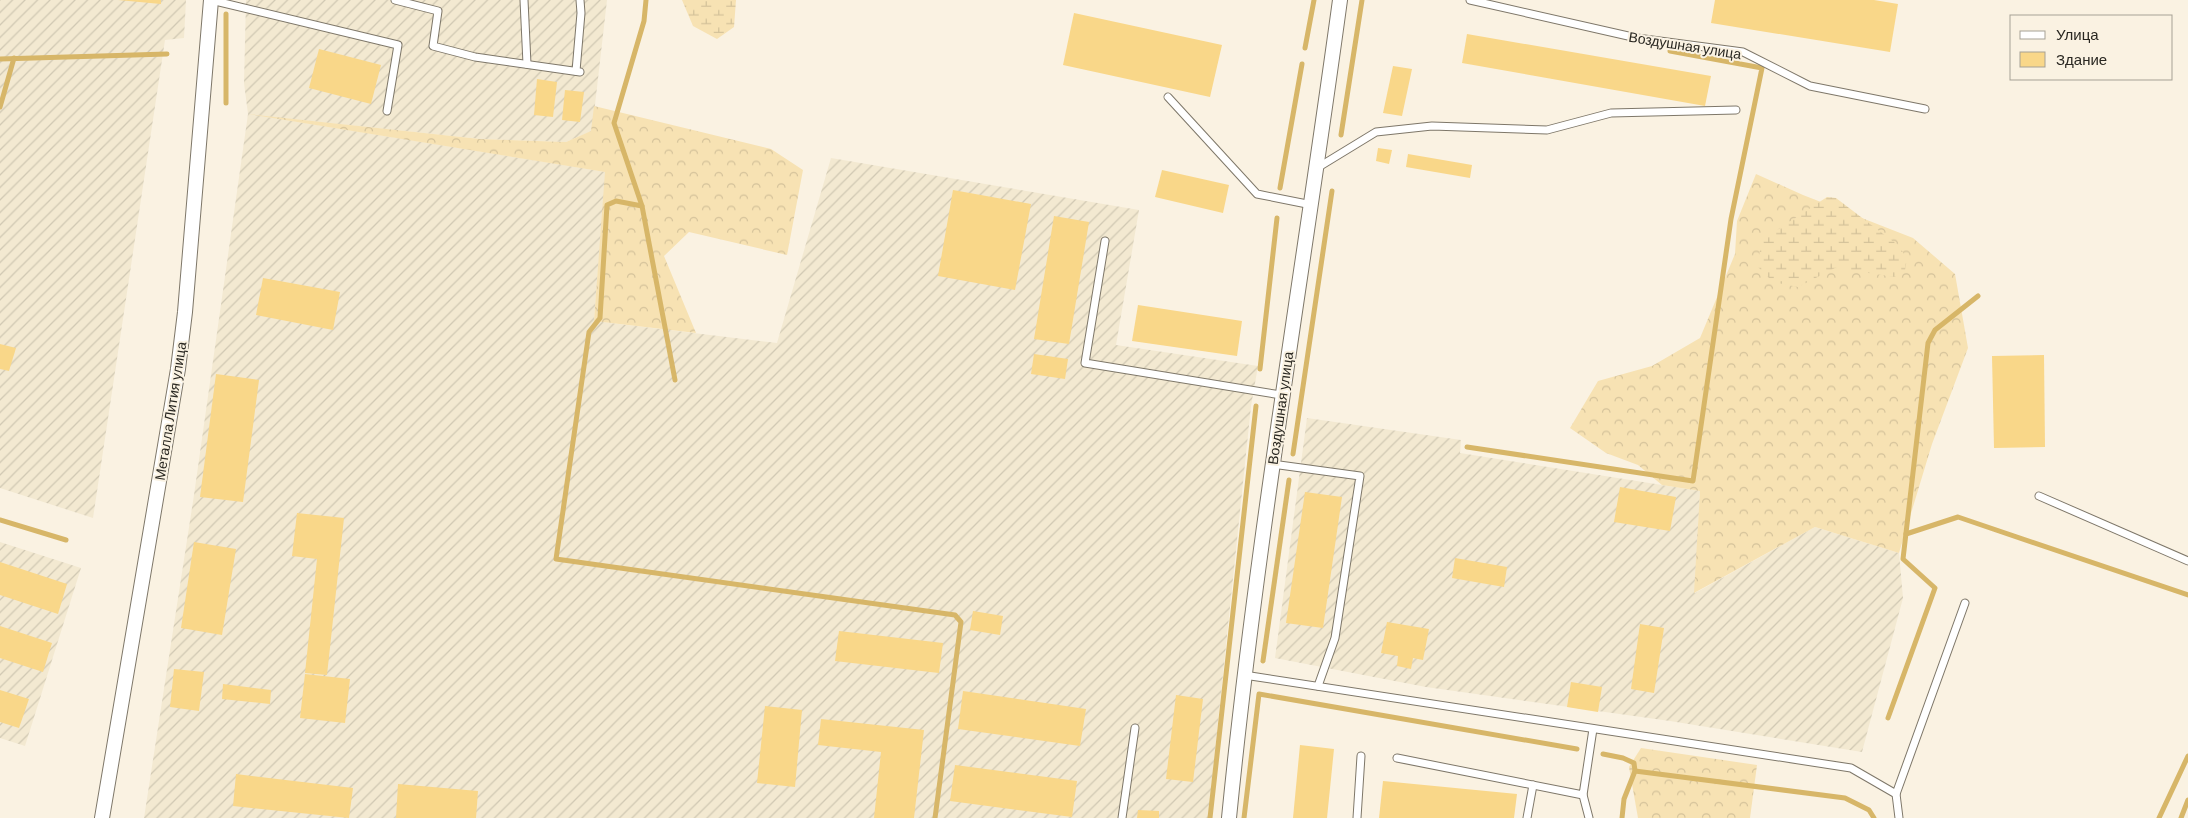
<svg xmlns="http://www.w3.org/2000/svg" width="2188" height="818" font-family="Barlow,sans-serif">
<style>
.industrial{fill:url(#industrial-furrows)}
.forest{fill:url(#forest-crowns)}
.wetland{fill:url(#wetland-marsh)}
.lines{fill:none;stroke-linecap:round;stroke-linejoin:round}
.stream{stroke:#d7b668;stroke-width:5}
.building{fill:#f9d789}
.lane-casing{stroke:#7e7769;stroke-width:9}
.street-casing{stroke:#7e7769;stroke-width:16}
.lane{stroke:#fff;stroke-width:7}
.street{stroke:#fff;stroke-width:14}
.labels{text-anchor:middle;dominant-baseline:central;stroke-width:4;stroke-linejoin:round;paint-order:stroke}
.street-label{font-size:14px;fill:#292721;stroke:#faf2e2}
</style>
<defs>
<pattern id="industrial-furrows" width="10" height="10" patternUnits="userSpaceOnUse" patternTransform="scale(1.25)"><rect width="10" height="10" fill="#f3e9d1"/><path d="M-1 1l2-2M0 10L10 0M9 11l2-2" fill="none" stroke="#d0c8b3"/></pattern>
<pattern id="forest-crowns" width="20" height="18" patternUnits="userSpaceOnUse" patternTransform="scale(1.25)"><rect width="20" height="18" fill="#f7e2b3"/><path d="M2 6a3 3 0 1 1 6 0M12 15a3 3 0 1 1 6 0" fill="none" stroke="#d4c29a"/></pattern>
<pattern id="wetland-marsh" width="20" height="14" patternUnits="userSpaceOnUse" patternTransform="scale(1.25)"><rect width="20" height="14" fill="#f7e2b3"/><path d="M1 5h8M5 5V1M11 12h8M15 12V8" fill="none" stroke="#d4c29a"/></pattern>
</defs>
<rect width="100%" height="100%" fill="#faf2e2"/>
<g class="industrial">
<polygon points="0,0 186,0 184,38 165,40 93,518 0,488"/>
<polygon points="246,0 607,0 592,131 566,142 480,139 262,116 606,172 594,321 777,343 831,158 1139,210 1116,345 1258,366 1251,406 1208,818 144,818 194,495 248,114 244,83"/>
<polygon points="1307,418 1461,440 1460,453 1700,491 1695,593 1815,527 1899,553 1903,598 1862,752 1670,721 1426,687 1275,658"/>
<polygon points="0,542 81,568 25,746 0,738"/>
</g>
<g class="forest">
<polygon points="594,106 771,149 803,170 787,255 689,232 664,256 696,333 594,321 605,172 248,114 480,139 566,142 591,131"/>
<polygon points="1756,174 1803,195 1913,238 1955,274 1968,348 1932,444 1899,553 1815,527 1694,593 1700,491 1662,485 1638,465 1606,453 1570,428 1598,381 1652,366 1700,338 1735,254 1737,221"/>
<polygon points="1641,748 1757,765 1750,818 1638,818 1629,767"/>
</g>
<g class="wetland">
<polygon points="682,0 736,0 734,27 717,39 693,26"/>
<polygon points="1827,197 1836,198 1899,246 1907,259 1905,270 1895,277 1835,268 1798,287 1773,282 1757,266 1762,240"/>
</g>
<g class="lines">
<g class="stream">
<polyline points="646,0 644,21 614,123 642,206 675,380"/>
<polyline points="1305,48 1314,0"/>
<polyline points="0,59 167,54"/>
<polyline points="226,103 226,14"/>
<polyline points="0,107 14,58"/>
<polyline points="1341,135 1362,0"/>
<polyline points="1280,188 1302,64"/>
<polyline points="642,206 616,201 607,205 600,318 589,332 556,559 955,615 961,622 935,818"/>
<polyline points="1260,369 1277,218"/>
<polyline points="1467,447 1693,481 1731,219 1762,68 1670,51"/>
<polyline points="1293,454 1332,191"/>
<polyline points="0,520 66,540"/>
<polyline points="1906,534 1958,517 2188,595"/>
<polyline points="1263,661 1289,480"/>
<polyline points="1888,718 1935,588 1903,559 1928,343 1935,330 1978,296"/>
<polyline points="1603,754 1623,758 1634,763 1635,771 1624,799 1622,818"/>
<polyline points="1635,771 1845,798 1869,810 1874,818"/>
<polyline points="1210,818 1256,406"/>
<polyline points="1244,818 1259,694 1577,749"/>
<polyline points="2159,818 2188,756"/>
<polyline points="2181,818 2188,800"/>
</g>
</g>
<g class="building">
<polygon points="118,0 161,0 161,4"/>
<polygon points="1715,0 1874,0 1898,4 1890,52 1711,23"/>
<polygon points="1074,13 1222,45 1210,97 1063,65"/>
<polygon points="1467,34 1711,76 1705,106 1462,63"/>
<polygon points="319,49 381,65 371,104 309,88"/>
<polygon points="1393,66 1412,69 1402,116 1383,113"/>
<polygon points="537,79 557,82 553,117 534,115"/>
<polygon points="565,90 584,92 580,122 562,120"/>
<polygon points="1378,148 1392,150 1389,164 1376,161"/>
<polygon points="1408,154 1472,165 1470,178 1406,167"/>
<polygon points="1162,170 1229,185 1223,213 1155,197"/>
<polygon points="953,190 1031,204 1015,290 938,276"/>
<polygon points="1054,216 1089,222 1069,344 1034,339"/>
<polygon points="263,278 340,292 333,330 256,315"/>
<polygon points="1138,305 1242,321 1237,356 1132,341"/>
<polygon points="0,344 16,348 9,371 0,369"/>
<polygon points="1034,354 1068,359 1065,379 1031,374"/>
<polygon points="2044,355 2045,447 1994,448 1992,356"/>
<polygon points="216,374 259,380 243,502 200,497"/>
<polygon points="1620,487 1676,497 1670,531 1614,522"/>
<polygon points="1305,492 1342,497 1323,628 1286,623"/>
<polygon points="297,513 344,518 327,675 305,673 317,559 292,556"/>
<polygon points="194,542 236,549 222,635 181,628"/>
<polygon points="1455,558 1507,567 1504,587 1452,578"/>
<polygon points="0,562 67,584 58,614 0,595"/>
<polygon points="973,611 1003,616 1000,635 970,630"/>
<polygon points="1387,622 1429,629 1423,660 1413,658 1411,669 1397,666 1398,656 1381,653"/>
<polygon points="1640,624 1664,628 1654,693 1631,689"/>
<polygon points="0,626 52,643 43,672 0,658"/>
<polygon points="839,631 943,643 939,673 835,661"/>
<polygon points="174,669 204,672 199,711 170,707"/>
<polygon points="305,674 350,679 345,723 300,718"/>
<polygon points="1571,682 1602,687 1598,712 1567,707"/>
<polygon points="223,684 271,690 270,704 222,699"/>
<polygon points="0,690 29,699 19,728 0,722"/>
<polygon points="963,691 1086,709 1080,746 958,729"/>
<polygon points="1176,695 1203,699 1193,782 1166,779"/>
<polygon points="765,706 802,710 795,787 757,783"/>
<polygon points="821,719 924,730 914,818 874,818 881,752 818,745"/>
<polygon points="1300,745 1334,749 1327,818 1293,818"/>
<polygon points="955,765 1077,781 1072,817 950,801"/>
<polygon points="236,774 353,788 349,818 233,806"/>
<polygon points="1383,781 1517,794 1514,818 1379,818"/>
<polygon points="398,784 478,791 476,818 396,818"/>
<polygon points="1138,810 1159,811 1159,818 1137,818"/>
</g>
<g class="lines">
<defs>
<g id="lane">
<polyline points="211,0 398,45 387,111"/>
<polyline points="395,0 438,11 433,46 475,57 580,72"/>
<polyline points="524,0 527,64"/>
<polyline points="1470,0 1637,38 1743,52 1810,86 1925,109"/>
<polyline points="576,71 581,13 580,0"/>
<polyline points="1168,97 1257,194 1312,205"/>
<polyline points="1317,168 1376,132 1432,126 1547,130 1611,113 1736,110"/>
<polyline points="1105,241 1085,363 1281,395"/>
<polyline points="1272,464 1360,476 1335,638 1318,686"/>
<polyline points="2039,496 2188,561"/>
<polyline points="1244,675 1851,768 1896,794 1965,603"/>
<polyline points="1397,758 1583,795 1593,729"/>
<polyline points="1896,794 1899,818"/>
<polyline points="1583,795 1589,818"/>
<polyline points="1122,818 1135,728"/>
<polyline points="1357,818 1361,756"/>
<polyline points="1527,818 1533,785"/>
</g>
<g id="street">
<polyline points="102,818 178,369 185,312 211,0"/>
<path d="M1229,818c27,-274 74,-545 111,-818"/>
</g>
</defs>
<use href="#lane" class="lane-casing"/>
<use href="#street" class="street-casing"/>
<use href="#lane" class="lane"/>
<use href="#street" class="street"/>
</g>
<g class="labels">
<g class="street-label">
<text transform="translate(1685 45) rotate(9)">Воздушная улица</text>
<text transform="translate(1280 408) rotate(-82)">Воздушная улица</text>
<text transform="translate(170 411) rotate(-81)">Металла Лития улица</text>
</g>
</g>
<rect x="2010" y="15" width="162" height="65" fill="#faf2e2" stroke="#a6a195"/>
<rect x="2020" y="31" width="25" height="8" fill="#ffffff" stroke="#a6a195"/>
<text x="2056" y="40" font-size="15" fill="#292721">Улица</text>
<rect x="2020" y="52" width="25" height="15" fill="#f9d789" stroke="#a6a195"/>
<text x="2056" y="65" font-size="15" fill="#292721">Здание</text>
</svg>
